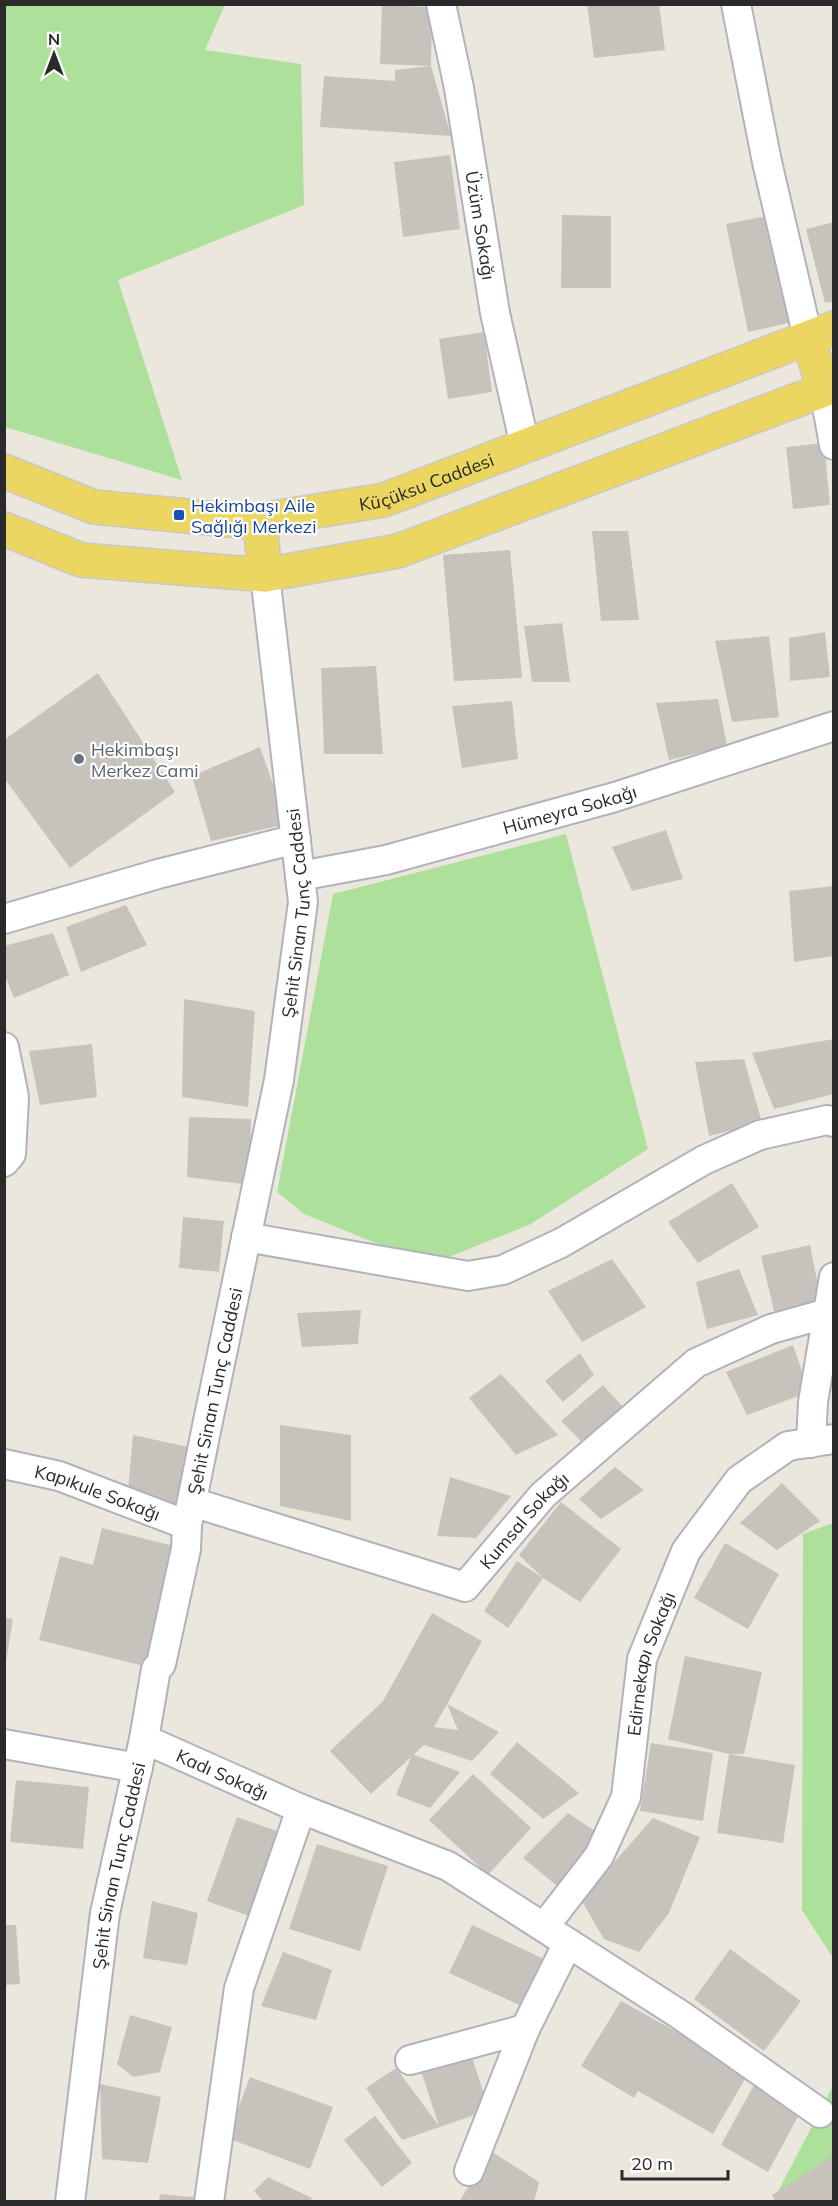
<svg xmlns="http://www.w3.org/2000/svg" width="838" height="2206" font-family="Mulish,sans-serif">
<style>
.green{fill:#ade19b}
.building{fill:#c7c3bc;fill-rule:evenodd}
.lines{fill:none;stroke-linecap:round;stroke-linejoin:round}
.minor-casing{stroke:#b0b2be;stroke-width:32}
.primary-casing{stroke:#c8c8c8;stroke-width:36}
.minor{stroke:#fff;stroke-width:28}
.primary{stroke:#ecd662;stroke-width:33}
.transit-dot{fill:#1a4fb4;stroke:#fff;stroke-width:2}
.worship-dot{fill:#6b7280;stroke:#fff;stroke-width:2}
.labels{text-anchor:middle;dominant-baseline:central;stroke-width:4.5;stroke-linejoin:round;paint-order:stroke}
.street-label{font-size:18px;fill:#2a2a2a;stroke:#fff}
.transit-label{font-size:18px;fill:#164399;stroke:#fff;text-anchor:start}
.worship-label{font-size:18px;fill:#5b616d;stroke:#fff;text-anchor:start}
</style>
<rect width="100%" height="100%" fill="#ece7dd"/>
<g class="green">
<polygon points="4,5 225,5 205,50 301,64 304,205 118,280 182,480 5,427"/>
<polygon points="566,834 648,1149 529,1225 449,1257 383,1246 304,1214 277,1192 333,894"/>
<polygon points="833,1523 834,1523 833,1958 802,1910 803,1534"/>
<polygon points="833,2086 833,2201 773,2201"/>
</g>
<g class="building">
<polygon points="587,4 659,4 665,50 594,58"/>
<polygon points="382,5 432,7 431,66 380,64"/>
<polygon points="431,66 451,136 320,127 324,76 395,81 395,70"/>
<polygon points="450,155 460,229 403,237 394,162"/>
<polygon points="562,215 611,216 611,288 561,288"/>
<polygon points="771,215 793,322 748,332 726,224"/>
<polygon points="834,222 834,301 825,303 806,229"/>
<polygon points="484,332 492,392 448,399 439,339"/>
<polygon points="824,443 830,505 793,509 786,447"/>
<polygon points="592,531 628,531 639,620 601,621"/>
<polygon points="510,550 522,678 454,681 443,555"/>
<polygon points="562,623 570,682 532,682 524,626"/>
<polygon points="825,632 830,677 790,681 789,638"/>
<polygon points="769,636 779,717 732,722 715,641"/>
<polygon points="376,666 383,754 324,754 321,668"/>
<polygon points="98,673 175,792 70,868 4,778 4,740"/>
<polygon points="718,699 727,746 669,760 656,703"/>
<polygon points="512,701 518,759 462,768 452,706"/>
<polygon points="260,747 287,824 211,841 192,776"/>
<polygon points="666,830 683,879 632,891 612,847"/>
<polygon points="834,886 834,956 794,962 789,891"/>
<polygon points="126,905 147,945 81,972 66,927"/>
<polygon points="53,933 69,975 14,998 4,973 4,946"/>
<polygon points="184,999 255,1011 248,1107 182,1097"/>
<polygon points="834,1039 834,1094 774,1109 752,1053"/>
<polygon points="92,1044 97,1097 40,1105 29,1051"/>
<polygon points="744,1059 762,1123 709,1136 695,1062"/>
<polygon points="189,1117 251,1119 249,1185 187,1177"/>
<polygon points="732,1183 759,1227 698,1263 668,1222"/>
<polygon points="183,1217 224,1221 219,1272 179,1268"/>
<polygon points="810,1245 821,1300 775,1315 761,1256"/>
<polygon points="612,1259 646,1307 582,1342 548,1291"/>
<polygon points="739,1269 758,1315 707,1329 696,1282"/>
<polygon points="361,1310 358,1344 302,1347 297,1313"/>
<polygon points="793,1345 809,1392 747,1415 726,1372"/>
<polygon points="580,1353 594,1375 563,1402 545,1381"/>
<polygon points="501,1374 558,1435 516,1455 469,1398"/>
<polygon points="603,1385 630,1415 589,1449 561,1421"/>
<polygon points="280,1425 351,1435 351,1521 280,1506"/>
<polygon points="133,1435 193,1448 178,1510 128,1490"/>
<polygon points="615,1467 644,1490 601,1519 579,1499"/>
<polygon points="450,1477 511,1496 476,1538 437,1536"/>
<polygon points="782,1483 820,1521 777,1550 740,1523"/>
<polygon points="561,1502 621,1549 580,1602 543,1578 519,1555"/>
<polygon points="102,1528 186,1549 156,1669 39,1640 60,1556 93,1565"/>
<polygon points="725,1543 779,1574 748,1629 694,1598"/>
<polygon points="517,1561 543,1578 508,1628 484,1611"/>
<path d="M432,1613l50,28 -35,63 52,28 -27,29 -48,-16 -53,49 -41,-43 53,-50zM447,1704l11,26 -24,-3z"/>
<polygon points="4,1617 13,1619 6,1661 4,1661"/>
<polygon points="685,1656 762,1672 744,1754 729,1754 668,1739"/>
<polygon points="517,1742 579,1793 543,1819 490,1774"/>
<polygon points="651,1743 713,1753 703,1821 640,1811"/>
<polygon points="412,1754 460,1772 430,1808 396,1795"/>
<polygon points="729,1754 795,1765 783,1843 717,1833"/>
<polygon points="473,1774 531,1828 488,1875 429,1820"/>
<polygon points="16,1780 89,1787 83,1849 10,1842"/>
<polygon points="568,1813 607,1839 562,1890 523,1858"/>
<polygon points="237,1817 280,1832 249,1916 207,1901"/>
<polygon points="653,1818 700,1837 669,1913 639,1952 604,1939 581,1900"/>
<polygon points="317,1844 388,1866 360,1951 289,1929"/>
<polygon points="152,1901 198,1913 187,1965 143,1958"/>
<polygon points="4,1925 16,1925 20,1984 4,1985"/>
<polygon points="472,1925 546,1960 524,2007 449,1973"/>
<polygon points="730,1949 801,2001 764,2051 694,1999"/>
<polygon points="283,1952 332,1970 316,2020 261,2006"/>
<polygon points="621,2001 749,2072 713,2134 638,2091 634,2098 581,2066"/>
<polygon points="130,2015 172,2027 160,2072 133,2077 117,2064"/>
<polygon points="470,2051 489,2110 402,2140 366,2088 396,2068 439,2126 420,2068"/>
<polygon points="250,2077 333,2107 310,2169 227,2138"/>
<polygon points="755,2083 802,2109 768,2172 721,2145"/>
<polygon points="100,2084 161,2097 148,2163 102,2159"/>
<polygon points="375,2116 412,2163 382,2187 344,2140"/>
<polygon points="491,2151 539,2182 534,2202 459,2202"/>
<polygon points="834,2155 834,2202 776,2202 772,2195"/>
<polygon points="268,2177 312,2198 310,2202 264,2202 254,2191"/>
<polygon points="160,2194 201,2198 201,2202 159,2202"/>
</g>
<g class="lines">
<defs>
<g id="minor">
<path id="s1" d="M441,4l18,84 36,225 30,133"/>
<polyline points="736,4 767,162 808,338"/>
<polyline points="824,389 834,445"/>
<path id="s2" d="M300,876l86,-16 229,-63 219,-71"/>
<polyline points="4,919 158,874 296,839"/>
<polyline points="4,1047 14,1097 11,1154 4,1162"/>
<polyline points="246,1237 468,1276 503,1270 561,1243 704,1160 760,1135 827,1120 834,1122"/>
<polyline points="811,1443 813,1402 834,1277"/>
<path id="s3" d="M4,1464l55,12 128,49"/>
<path id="s4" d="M192,1502l273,85 78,-92 153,-132 75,-34 57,-16"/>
<path id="s5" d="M144,1739l157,70"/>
<polyline points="4,1744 138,1768"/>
<path id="s6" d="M544,1927l55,-71 27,-59 16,-138 44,-108 53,-71 49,-34 46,-7"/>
<polyline points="410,2060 525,2029 568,1943"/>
<polyline points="469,2171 525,2029"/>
<path id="s7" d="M70,2202l35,-289 39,-174 12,-70 5,-5 25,-115 1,-24 20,-99 72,-346 24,-178 -38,-327"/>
<polyline points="209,2202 239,1988 301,1809 448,1866 679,2014 820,2113"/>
</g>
<g id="primary">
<polyline points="808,338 824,389"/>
<path id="s8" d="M4,471l90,36 155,15 135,-22 450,-172"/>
<polyline points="260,521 265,575"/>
<polyline points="4,529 81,560 265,575 398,551 834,386"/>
</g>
</defs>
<use href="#minor" class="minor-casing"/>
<use href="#primary" class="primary-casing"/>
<use href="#minor" class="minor"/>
<use href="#primary" class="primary"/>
</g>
<rect class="transit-dot" x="173" y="509" width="12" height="12" rx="3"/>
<circle class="worship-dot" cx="79" cy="759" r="6"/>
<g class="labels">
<g class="street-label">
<text stroke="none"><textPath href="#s1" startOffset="225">Üzüm Sokağı</textPath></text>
<text stroke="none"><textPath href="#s8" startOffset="435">Küçüksu Caddesi</textPath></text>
<text stroke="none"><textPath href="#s2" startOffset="278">Hümeyra Sokağı</textPath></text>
<text stroke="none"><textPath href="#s7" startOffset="1312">Şehit Sinan Tunç Caddesi</textPath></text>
<text stroke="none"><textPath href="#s7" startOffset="826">Şehit Sinan Tunç Caddesi</textPath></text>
<text stroke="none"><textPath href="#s3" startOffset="98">Kapıkule Sokağı</textPath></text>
<text stroke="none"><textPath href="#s4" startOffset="375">Kumsal Sokağı</textPath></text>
<text stroke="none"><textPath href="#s6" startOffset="291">Edirnekapı Sokağı</textPath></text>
<text stroke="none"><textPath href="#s5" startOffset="86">Kadı Sokağı</textPath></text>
<text stroke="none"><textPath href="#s7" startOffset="340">Şehit Sinan Tunç Caddesi</textPath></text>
</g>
<g class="transit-label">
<text x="191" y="505">Hekimbaşı Aile<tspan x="191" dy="21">Sağlığı Merkezi</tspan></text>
</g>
<g class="worship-label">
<text x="91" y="749">Hekimbaşı<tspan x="91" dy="21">Merkez Cami</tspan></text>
</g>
</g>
<rect width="838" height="2206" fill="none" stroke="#2a2a2a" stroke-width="12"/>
<g transform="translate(54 54)" stroke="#ffffff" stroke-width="4.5" paint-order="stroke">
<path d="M0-4.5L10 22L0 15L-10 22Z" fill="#2a2a2a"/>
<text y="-9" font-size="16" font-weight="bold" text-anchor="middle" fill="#2a2a2a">N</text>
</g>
<path d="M622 2170v9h106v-9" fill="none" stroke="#2a2a2a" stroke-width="3"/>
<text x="631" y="2170" font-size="18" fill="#2a2a2a" stroke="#ffffff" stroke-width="4.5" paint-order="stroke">20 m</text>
</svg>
